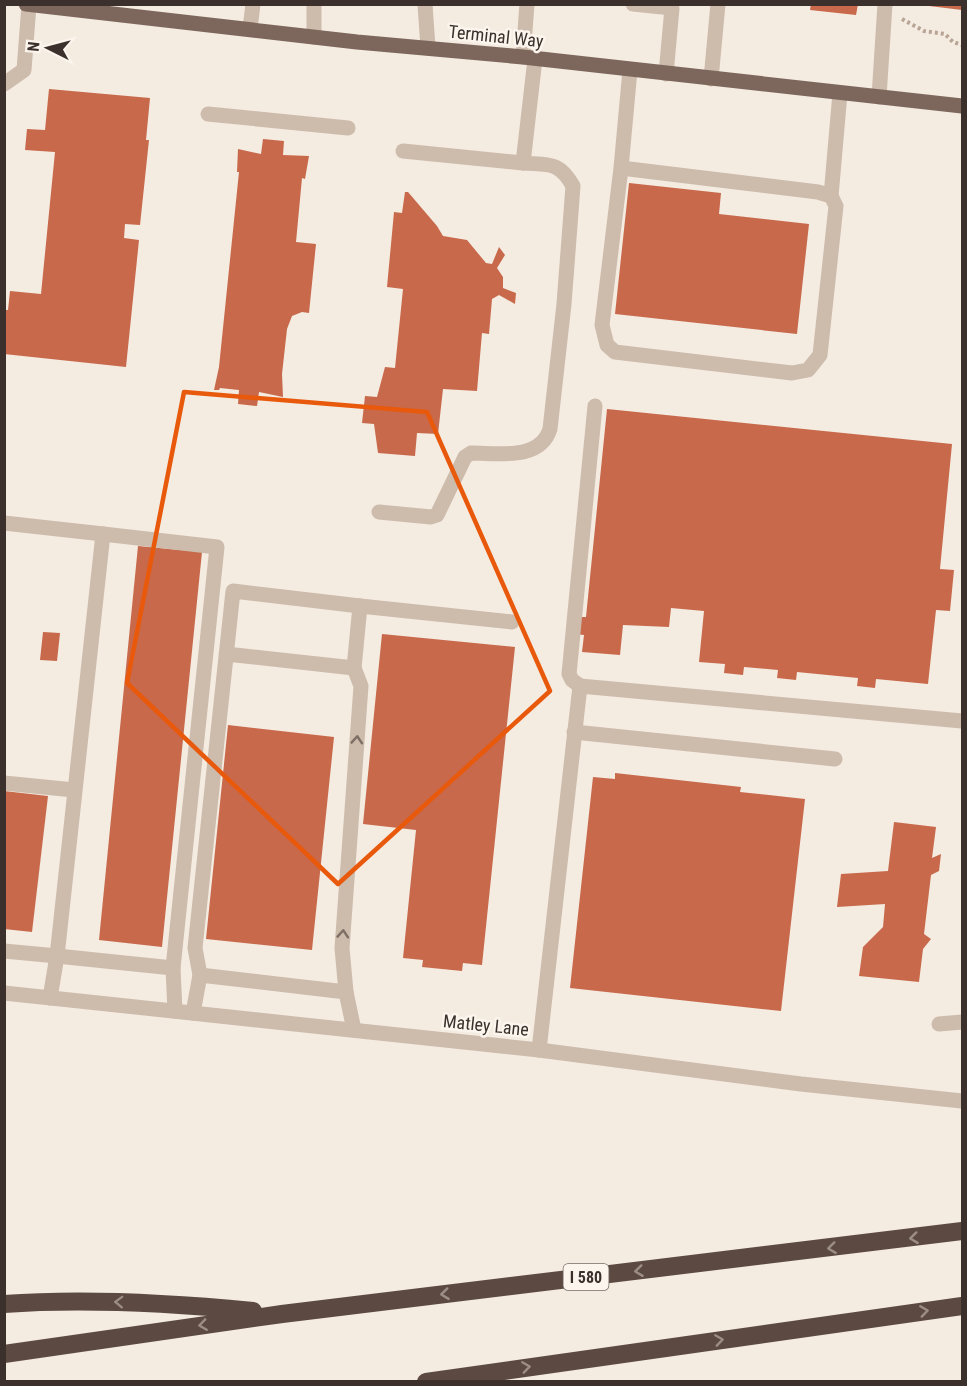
<svg xmlns="http://www.w3.org/2000/svg" width="967" height="1386" font-family="'Roboto Condensed',sans-serif">
<style>
.building{fill:#c8694b}
.lines{fill:none;stroke-linecap:round;stroke-linejoin:round}
.path{stroke:#b9a596;stroke-width:4;stroke-dasharray:3 3;stroke-linecap:butt}
.minor{stroke:#cdbbac;stroke-width:15}
.major{stroke:#7d675c;stroke-width:15}
.highway{stroke:#5c4a42;stroke-width:18}
.oneway{stroke:#7d6f65}
.oneway2{stroke:#9c8e87}
.marked{fill:none;stroke:#e8590c;stroke-width:4.5;stroke-linejoin:round}
.labels{text-anchor:middle;dominant-baseline:central;stroke-width:5;stroke-linejoin:round;paint-order:stroke}
.shield{fill:#fbf5ee;stroke:#756b66;stroke-width:1.5}
.shield-label{font-size:16px;font-weight:bold;fill:#3b302b}
.street-label{font-size:18px;fill:#3b302b;stroke:#fbf5ee}
</style>
<rect width="100%" height="100%" fill="#f4ebe1"/>
<g class="building">
<polygon points="811,4 858,4 856,15 810,10"/>
<polygon points="930,4 962,4 962,10 929,6"/>
<polygon points="49,89 150,98 146,140 149,140 140,225 125,224 124,238 139,240 126,367 4,354 4,312 5,310 8,310 10,291 41,294 55,152 25,150 27,129 45,130"/>
<polygon points="263,139 284,141 283,155 309,156 305,179 302,178 296,242 316,244 309,313 302,312 292,316 287,329 282,374 283,397 259,392 257,406 238,404 239,390 220,388 219,390 214,390 219,367 239,172 237,172 238,149 261,154"/>
<polygon points="629,183 721,193 719,214 809,224 797,334 615,314"/>
<polygon points="405,192 408,192 437,226 443,236 467,240 486,263 492,264 499,247 505,255 497,268 503,277 503,288 516,293 515,304 499,295 492,299 489,334 482,333 477,391 443,389 438,434 417,433 415,456 378,453 374,424 362,423 365,396 377,397 385,367 395,368 403,289 387,287 394,212 402,213"/>
<polygon points="607,409 952,444 940,569 954,570 950,611 936,610 928,684 876,679 875,688 857,686 858,678 797,672 796,680 777,678 778,670 744,667 743,675 724,673 725,664 699,662 704,611 671,608 669,627 623,625 620,655 582,652 584,635 574,634 576,617 586,617"/>
<polygon points="138,546 202,552 162,947 99,940"/>
<polygon points="43,632 60,633 57,661 40,660"/>
<polygon points="382,634 515,647 482,965 463,963 462,971 422,967 423,960 403,958 416,830 363,824"/>
<polygon points="228,725 334,737 312,950 206,939"/>
<polygon points="615,773 741,787 740,792 805,799 781,1011 570,988 593,777 615,779"/>
<polygon points="4,791 48,796 32,932 4,929"/>
<polygon points="894,822 936,827 932,858 941,854 939,871 931,875 924,934 931,939 923,949 919,982 859,976 863,947 883,927 885,904 837,907 841,874 888,871"/>
</g>
<g class="lines">
<polyline class="path" points="902,19 924,31 945,34 953,42 962,45"/>
<g class="minor">
<polyline points="425,4 428,48"/>
<polyline points="633,4 672,8 666,74"/>
<polyline points="250,29 253,4"/>
<polyline points="314,37 314,4"/>
<polyline points="523,57 527,4"/>
<polyline points="711,79 718,4"/>
<polyline points="4,84 24,70 29,5"/>
<polyline points="879,97 885,4"/>
<polyline points="208,114 348,128"/>
<polyline points="403,151 523,163"/>
<polyline points="621,168 818,192 831,196 836,206 820,355 808,370 792,373 615,352 607,345 602,325 621,168 630,70"/>
<polyline points="831,196 840,93"/>
<path d="M379,512l52,5 6,-2 28,-58 6,-4c27,0 69,8 79,-24l14,-125 9,-118c-14,-25 -24,-21 -50,-23l12,-104"/>
<polyline points="4,523 103,534 57,956 4,951"/>
<polyline points="103,534 217,547 173,968"/>
<polyline points="360,606 512,622"/>
<polyline points="580,686 962,721"/>
<polyline points="574,732 835,759"/>
<polyline points="4,783 74,790"/>
<path d="M200,975l-5,-27c12,-119 25,-238 38,-357l127,15 -6,62 -128,-14"/>
<polyline points="346,992 342,948 361,686 354,668"/>
<polyline points="4,993 539,1050 801,1084 962,1101"/>
<polyline points="50,998 57,956 173,968 175,1011"/>
<polyline points="193,1013 200,975 346,992 354,1030"/>
<polyline points="939,1024 962,1022"/>
<polyline points="539,1050 580,686 572,680 569,674 595,406"/>
</g>
<polyline class="major" points="26,4 357,42 523,57 962,106"/>
<g class="highway">
<path d="M4,1304c83,-6 167,-1 249,7"/>
<polyline points="4,1354 282,1314 962,1231"/>
<polyline points="426,1382 962,1306"/>
</g>
</g>
<defs><path id="oneway-chevron" d="M-2-3.5L2.5 0L-2 3.5" fill="none" stroke-width="1.6" stroke-linecap="round" stroke-linejoin="round" transform="scale(1.5)"/></defs>
<g class="oneway">
<use href="#oneway-chevron" transform="translate(357 740) rotate(-86)"/>
<use href="#oneway-chevron" transform="translate(343 934) rotate(-86)"/>
</g>
<g class="oneway2">
<use href="#oneway-chevron" transform="translate(914 1238) rotate(173)"/>
<use href="#oneway-chevron" transform="translate(832 1248) rotate(173)"/>
<use href="#oneway-chevron" transform="translate(639 1271) rotate(173)"/>
<use href="#oneway-chevron" transform="translate(445 1294) rotate(173)"/>
<use href="#oneway-chevron" transform="translate(119 1302) rotate(-178)"/>
<use href="#oneway-chevron" transform="translate(924 1311) rotate(-8)"/>
<use href="#oneway-chevron" transform="translate(203 1325) rotate(172)"/>
<use href="#oneway-chevron" transform="translate(719 1340) rotate(-8)"/>
<use href="#oneway-chevron" transform="translate(526 1367) rotate(-8)"/>
</g>
<path class="marked" d="M184,392l243,20 123,279 -212,193 -211,-201z"/>
<g class="labels">
<rect class="shield" x="563.5" y="1264" width="45" height="26" rx="4.5"/>
<g class="shield-label">
<text x="586" y="1277">I 580</text>
</g>
<g class="street-label">
<text transform="translate(496 36) rotate(6)">Terminal Way</text>
<text transform="translate(486 1025) rotate(6)">Matley Lane</text>
</g>
</g>
<rect width="967" height="1386" fill="none" stroke="#3b302b" stroke-width="12"/>
<g transform="translate(48 48) rotate(276)" stroke="#fbf5ee" stroke-width="4.5" paint-order="stroke">
<path d="M0-4.5L10 22L0 15L-10 22Z" fill="#3b302b"/>
<text y="-9" font-size="16" font-weight="bold" text-anchor="middle" fill="#3b302b">N</text>
</g>
</svg>
